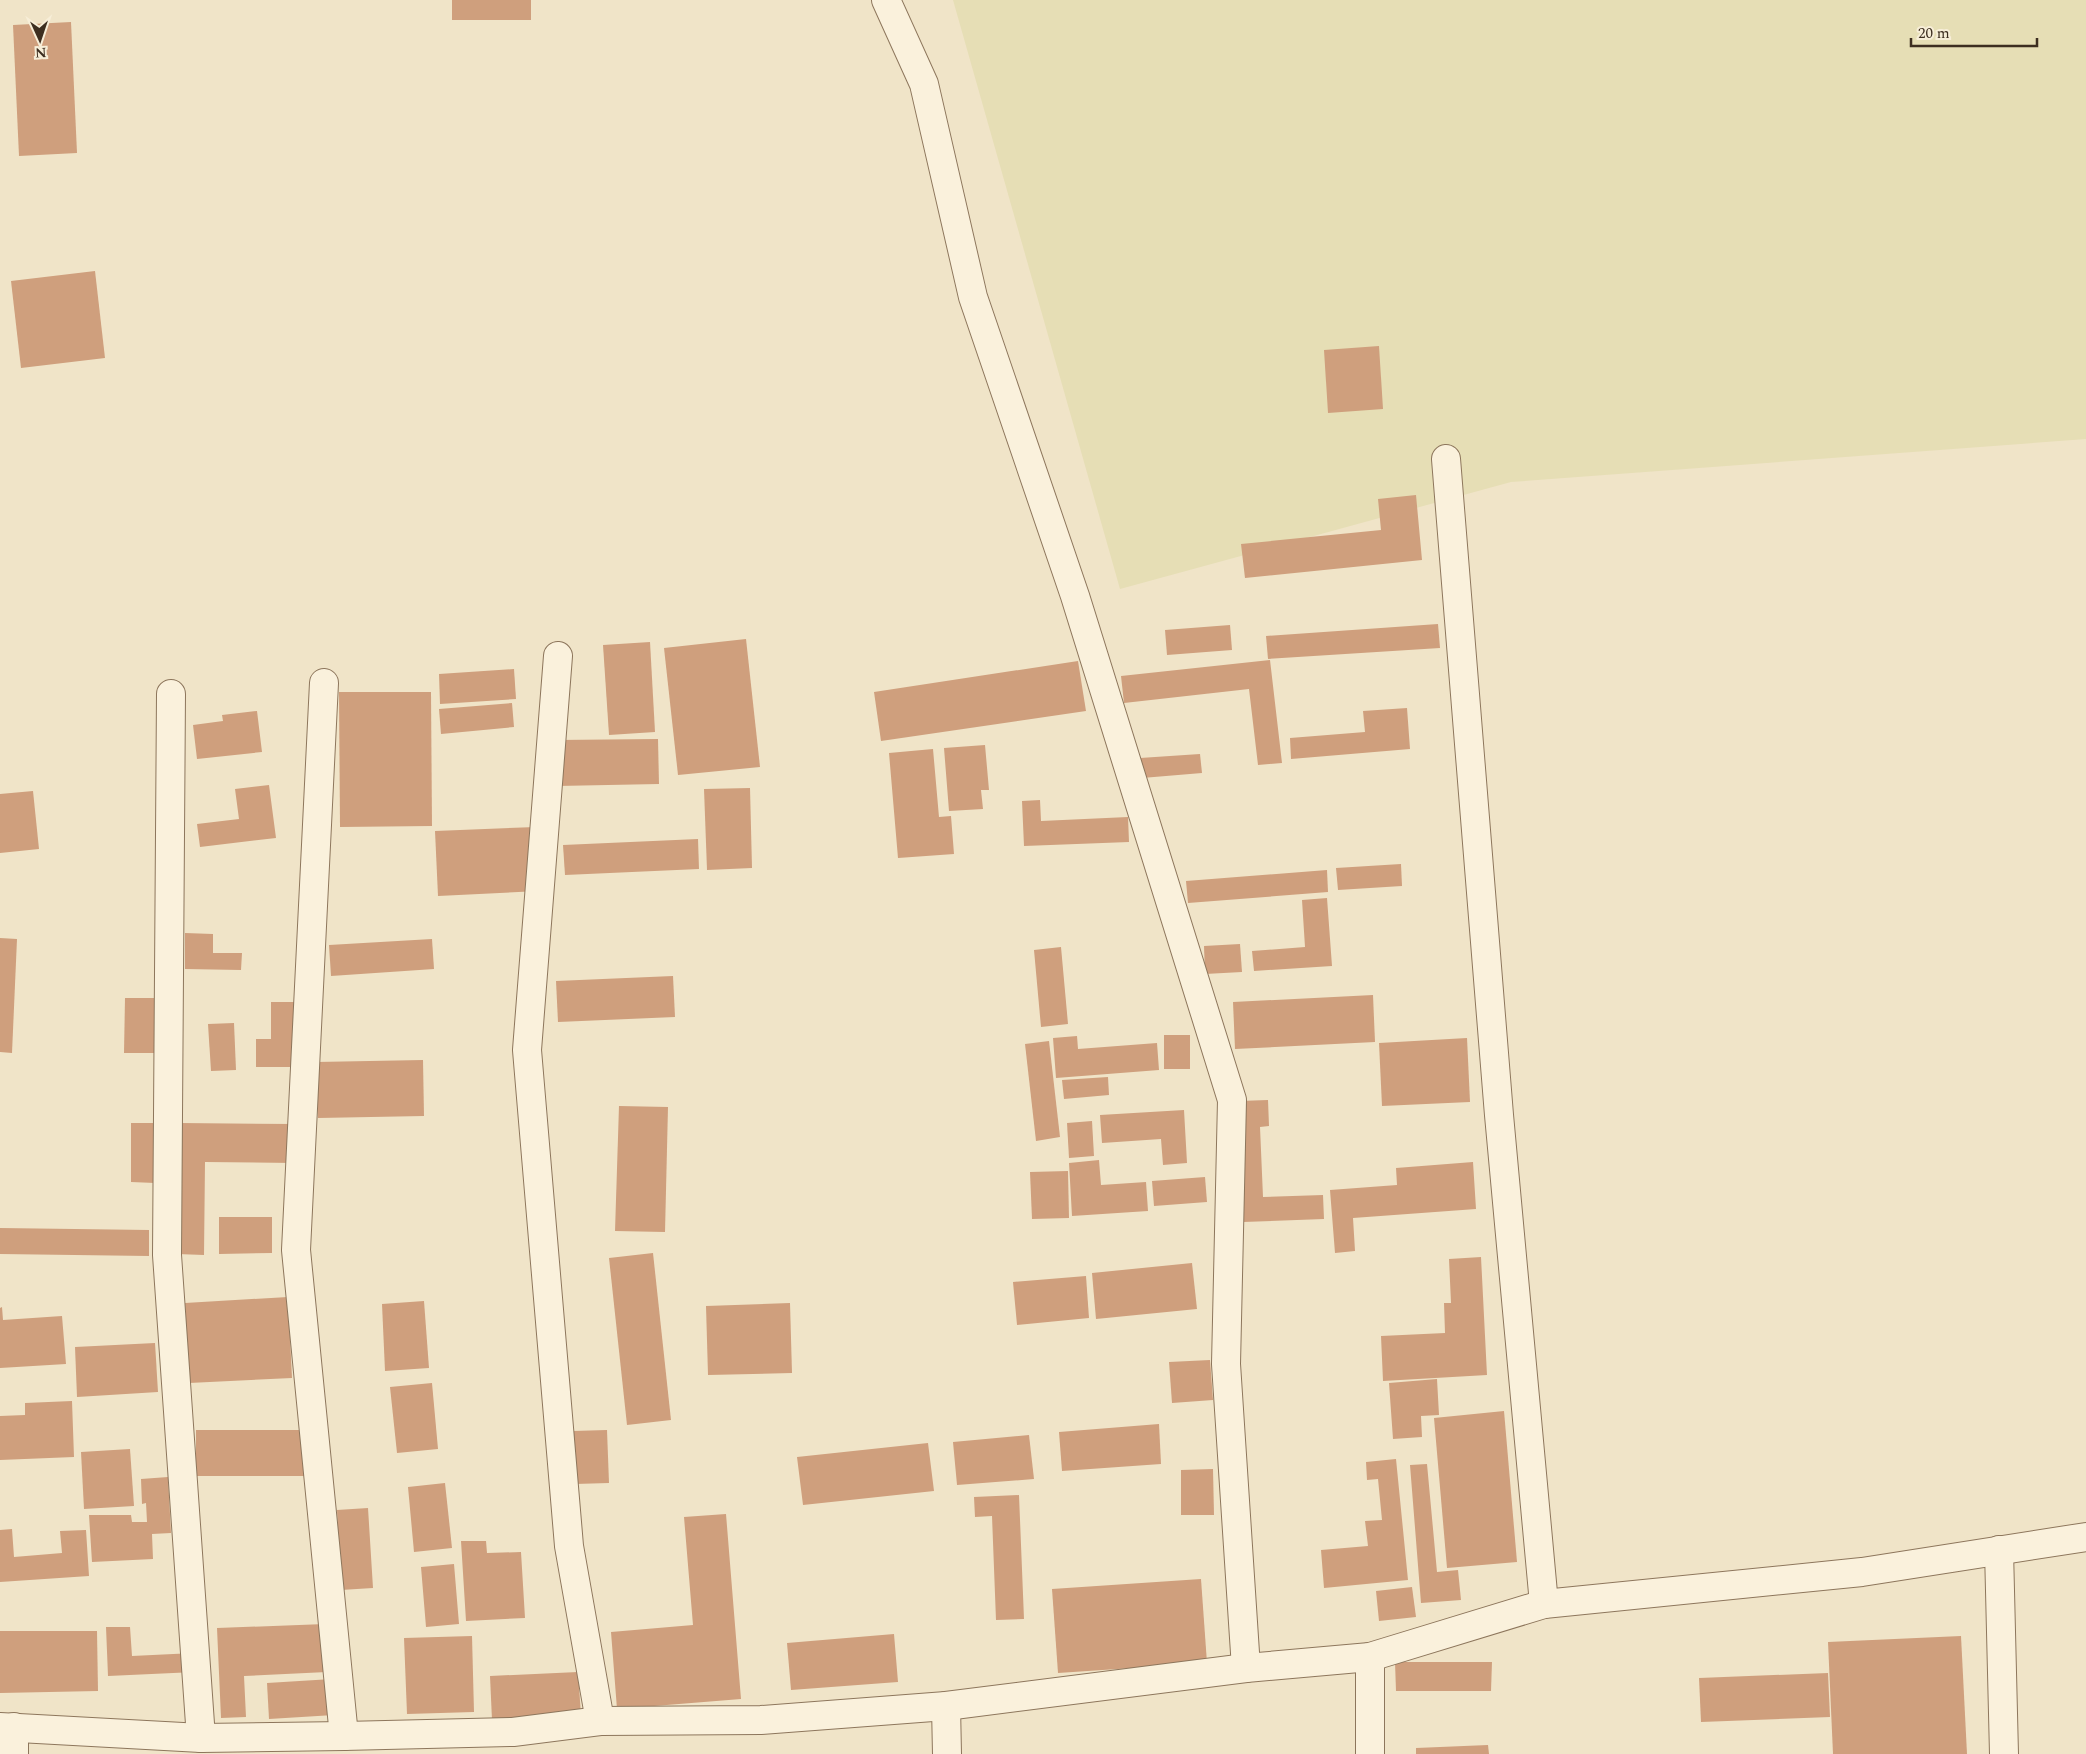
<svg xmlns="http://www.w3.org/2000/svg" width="2086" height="1754" font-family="Spectral,serif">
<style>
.farmland{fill:#e6deb5}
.building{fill:#cf9f7d}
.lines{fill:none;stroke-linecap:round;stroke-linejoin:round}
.minor-casing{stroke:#8d765c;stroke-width:30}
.minor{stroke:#faf1dc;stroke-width:28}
</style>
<rect width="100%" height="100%" fill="#f0e4c8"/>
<polygon class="farmland" points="953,0 2086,0 2086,439 1511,482 1120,589"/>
<g class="building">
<rect x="452" y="0" width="79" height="20"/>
<polygon points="71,22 77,153 19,156 13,25"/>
<polygon points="95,271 105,358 21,368 11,281"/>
<polygon points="1379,346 1383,409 1328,413 1324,350"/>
<polygon points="1416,495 1422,560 1245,578 1241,544 1381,530 1378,499"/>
<polygon points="1438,624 1440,648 1268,659 1266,636"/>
<polygon points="1230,625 1232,650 1167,655 1165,630"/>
<polygon points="746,639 760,767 678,775 664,648"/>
<polygon points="650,642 655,732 609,735 603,645"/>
<polygon points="1270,660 1282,763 1258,765 1249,689 1124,703 1121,676"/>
<polygon points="1078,661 1086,711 881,741 874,692"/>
<polygon points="514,669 516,699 440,704 439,674"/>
<polygon points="339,692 431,692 432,826 340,827"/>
<polygon points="512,703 514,727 441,734 439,709"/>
<polygon points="1407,708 1410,749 1291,759 1290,738 1365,732 1363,711"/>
<polygon points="257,711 262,752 197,759 193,725 223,721 222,715"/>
<polygon points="658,739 659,784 557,786 557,740"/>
<polygon points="985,745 989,790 981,790 983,809 949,811 944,748"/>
<polygon points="933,749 939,817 951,816 954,854 898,858 889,753"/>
<polygon points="1200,754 1202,773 1142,778 1140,758"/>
<polygon points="269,785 276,838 200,847 197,824 239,819 235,789"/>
<polygon points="750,788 752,868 707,870 704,789"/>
<polygon points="33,791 39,849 0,853 0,794"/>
<polygon points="1040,800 1041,821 1128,817 1129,842 1024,846 1022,801"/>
<polygon points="536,827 539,891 438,896 435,831"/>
<polygon points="698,839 699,869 565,875 563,845"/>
<polygon points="1401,864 1402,886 1338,890 1336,868"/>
<polygon points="1327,870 1328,892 1188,903 1186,881"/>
<polygon points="1327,898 1332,966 1254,971 1252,951 1305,947 1302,900"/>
<polygon points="185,933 213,934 213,953 242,953 241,970 185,969"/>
<polygon points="0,938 17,939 12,1053 0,1052"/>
<polygon points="432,939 434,969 331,976 329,945"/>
<polygon points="1240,944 1242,972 1205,974 1204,946"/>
<polygon points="1061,947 1068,1024 1041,1027 1034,950"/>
<polygon points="673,976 675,1017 558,1022 556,981"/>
<polygon points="1373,995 1375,1042 1235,1049 1233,1002"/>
<polygon points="125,998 158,998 158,1053 124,1053"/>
<polygon points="271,1002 297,1002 297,1067 256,1067 256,1039 271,1039"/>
<polygon points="234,1023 236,1070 211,1071 208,1024"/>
<rect x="1164" y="1035" width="26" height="34"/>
<polygon points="1077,1036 1078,1049 1157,1043 1159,1070 1056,1078 1053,1038"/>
<polygon points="1467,1038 1470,1102 1382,1106 1379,1043"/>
<polygon points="1049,1041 1060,1137 1036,1141 1025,1044"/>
<polygon points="423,1060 424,1116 318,1118 316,1062"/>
<polygon points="1108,1077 1109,1095 1064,1099 1062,1080"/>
<polygon points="1268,1100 1269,1126 1260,1127 1263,1197 1323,1195 1324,1219 1243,1222 1239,1101"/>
<polygon points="619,1106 668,1107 665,1232 615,1231"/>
<polygon points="1184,1110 1187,1163 1163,1165 1161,1139 1102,1143 1100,1115"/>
<polygon points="1092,1121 1094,1156 1069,1158 1067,1123"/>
<polygon points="131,1123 154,1123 155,1183 131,1182"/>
<polygon points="179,1123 295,1124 295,1163 205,1162 204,1255 177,1254"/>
<polygon points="1099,1160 1101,1185 1146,1182 1148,1211 1072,1216 1069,1163"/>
<polygon points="1473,1162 1476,1209 1353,1218 1355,1251 1335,1253 1330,1190 1397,1185 1396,1168"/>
<polygon points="1068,1171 1069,1218 1032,1219 1030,1172"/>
<polygon points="1205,1177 1207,1202 1154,1206 1152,1181"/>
<polygon points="219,1217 272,1217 272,1253 219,1254"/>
<polygon points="0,1228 149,1230 149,1256 0,1254"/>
<polygon points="653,1253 671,1420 627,1425 609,1258"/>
<polygon points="1481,1257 1487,1375 1383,1381 1381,1336 1445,1333 1444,1303 1451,1303 1449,1259"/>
<polygon points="1192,1263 1197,1309 1096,1319 1092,1273"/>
<polygon points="1086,1276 1089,1318 1017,1325 1013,1282"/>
<polygon points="288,1297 292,1378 189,1383 185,1303"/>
<polygon points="424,1301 429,1368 385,1371 382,1304"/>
<polygon points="790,1303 792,1373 708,1375 706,1306"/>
<polygon points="2,1307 3,1320 62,1316 66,1364 0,1368 0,1308"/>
<polygon points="155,1343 158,1392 77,1397 75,1347"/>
<polygon points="1210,1360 1213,1400 1172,1403 1169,1362"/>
<polygon points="1437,1379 1439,1415 1421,1416 1422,1437 1393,1439 1389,1383"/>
<polygon points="432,1383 438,1449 397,1453 390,1387"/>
<polygon points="72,1401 74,1457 0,1460 0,1416 25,1415 25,1403"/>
<polygon points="1504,1411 1517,1562 1447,1568 1434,1418"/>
<polygon points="1159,1424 1161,1464 1062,1471 1059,1432"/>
<rect x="196" y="1430" width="113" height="46"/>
<polygon points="607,1430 609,1483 575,1484 573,1431"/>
<polygon points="1029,1435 1034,1479 957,1485 953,1442"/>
<polygon points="928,1443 934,1491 803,1505 797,1457"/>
<polygon points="130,1449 134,1506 84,1509 81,1452"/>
<polygon points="1396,1459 1408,1580 1324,1588 1321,1550 1368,1546 1365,1521 1382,1520 1378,1479 1367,1480 1366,1462"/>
<polygon points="1427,1464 1437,1572 1458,1570 1461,1600 1421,1603 1410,1465"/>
<polygon points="1213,1469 1214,1515 1181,1515 1181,1470"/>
<polygon points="168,1477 171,1533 152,1534 153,1559 92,1562 89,1515 131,1515 132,1522 147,1522 146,1503 142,1504 141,1479"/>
<polygon points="445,1483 452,1548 414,1552 408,1487"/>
<polygon points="1019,1495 1024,1619 996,1620 992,1516 975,1517 974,1497"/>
<polygon points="368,1508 373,1588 341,1590 337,1510"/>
<polygon points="726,1514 741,1699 617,1709 611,1632 693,1625 684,1517"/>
<polygon points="12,1529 14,1557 62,1553 60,1531 86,1530 89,1576 0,1582 0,1530"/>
<polygon points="461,1541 486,1541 487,1553 521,1552 525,1618 466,1621"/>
<polygon points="454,1564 459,1624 426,1627 421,1567"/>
<polygon points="1201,1579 1207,1663 1058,1673 1052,1589"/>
<polygon points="1412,1587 1416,1617 1379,1621 1376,1591"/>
<polygon points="325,1624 327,1672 244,1676 246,1717 221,1718 217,1628"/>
<polygon points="106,1627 130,1627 132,1656 194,1653 195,1672 108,1676"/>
<polygon points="0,1631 97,1631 98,1691 0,1693"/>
<polygon points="894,1634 898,1682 791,1690 787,1643"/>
<polygon points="472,1636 474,1712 407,1714 404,1638"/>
<polygon points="1961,1636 1967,1754 1833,1754 1828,1642"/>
<polygon points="1395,1662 1492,1662 1491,1691 1396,1691"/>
<polygon points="578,1672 581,1715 492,1720 490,1676"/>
<polygon points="1828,1673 1830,1717 1701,1722 1699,1678"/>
<polygon points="332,1679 334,1715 269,1719 267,1683"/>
<polygon points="1488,1745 1489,1754 1416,1754 1416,1748"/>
</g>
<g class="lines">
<defs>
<g id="minor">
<polyline points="886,0 924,84 973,297 1075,596 1232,1100 1226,1364 1246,1668"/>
<polyline points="1446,459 1499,1115 1544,1604"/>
<polyline points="558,656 527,1050 569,1546 600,1721"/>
<polyline points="324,683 296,1250 344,1736"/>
<polyline points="171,694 167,1255 201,1738"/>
<polyline points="1999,1550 2004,1754"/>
<polyline points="946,1706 947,1754"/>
<polyline points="0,1727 201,1738 344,1736 513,1732 600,1721 761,1720 946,1706 1246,1668 1370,1657 1544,1604 1862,1572 2086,1537"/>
<polyline points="14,1727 14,1754"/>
<polyline points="1370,1754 1370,1657"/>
</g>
</defs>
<use href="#minor" class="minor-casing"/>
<use href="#minor" class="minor"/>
</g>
<g transform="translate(40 40) rotate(177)" stroke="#f7eed8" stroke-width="4" paint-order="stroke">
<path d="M0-4L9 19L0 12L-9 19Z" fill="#3d2e20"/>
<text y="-8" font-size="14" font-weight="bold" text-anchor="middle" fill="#3d2e20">N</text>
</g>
<path d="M1911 38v8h126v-8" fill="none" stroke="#3d2e20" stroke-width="2.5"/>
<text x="1918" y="38" font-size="15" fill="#3d2e20" stroke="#f7eed8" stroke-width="4" paint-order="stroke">20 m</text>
</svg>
